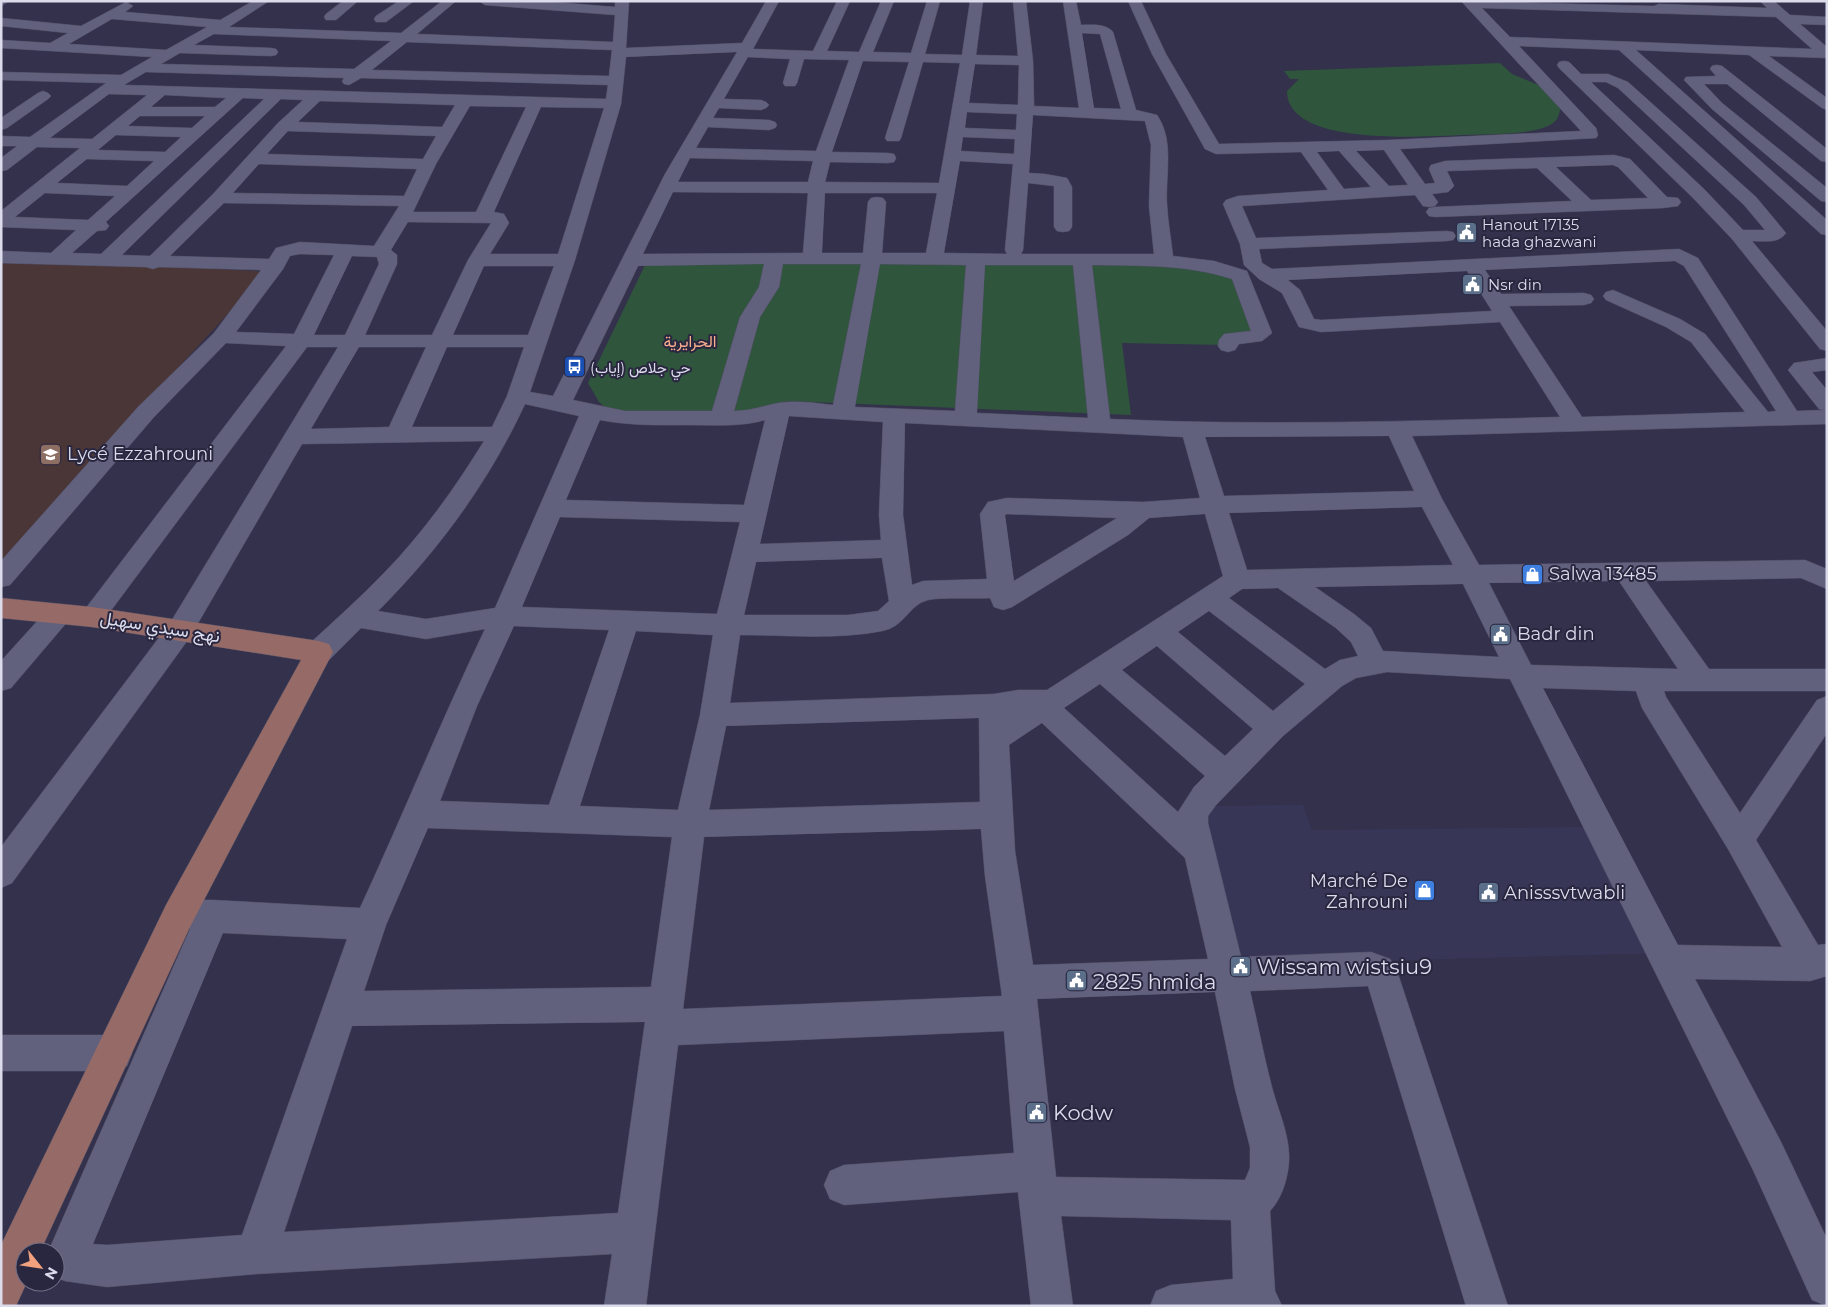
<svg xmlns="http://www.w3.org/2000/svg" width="1828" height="1307" font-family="Montserrat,Vazirmatn,sans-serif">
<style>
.built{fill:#383657}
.education{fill:#4b3637}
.green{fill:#2f553c}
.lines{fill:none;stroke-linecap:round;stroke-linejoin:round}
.minor-casing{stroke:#514f65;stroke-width:1}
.major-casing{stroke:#514f65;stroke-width:1}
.minor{fill:#61607d;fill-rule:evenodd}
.major{fill:#966a66;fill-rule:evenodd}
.labels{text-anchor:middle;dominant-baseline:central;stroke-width:4;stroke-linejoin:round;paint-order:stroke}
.far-poi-label{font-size:15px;fill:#dbdbec;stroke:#292740;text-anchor:start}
.far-quarter-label{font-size:16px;fill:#faaf8e;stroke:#292740}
.poi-label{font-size:18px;fill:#dbdbec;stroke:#292740;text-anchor:start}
.street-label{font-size:18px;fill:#dbdbec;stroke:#292740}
.near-poi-label{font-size:21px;fill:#dbdbec;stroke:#292740;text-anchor:start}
</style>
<rect width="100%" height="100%" fill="#33314b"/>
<polygon class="built" points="1303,805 1312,830 1596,827 1660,953 1237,965 1201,806"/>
<polygon class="education" points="18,259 255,271 262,273 264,275 146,402 1,571 1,262"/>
<g class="green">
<path d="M1500,63l12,11 29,12 18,19 1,5c-1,5 -3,11 -7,13 -18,13 -68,11 -90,12 -36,1 -176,13 -176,-44l12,-12h-9l-6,-8z"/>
<polygon points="1105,262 1237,273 1259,334 1224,345 1122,343 1131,415 787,401 757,414 610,412 599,402 588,383 646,263"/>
</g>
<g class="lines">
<defs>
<g id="minor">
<polygon points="1,1 9,1 1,6"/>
<path d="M253,1h16l-40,26 172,6 41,-32h14l-39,33 196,8 2,-27 -130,-10 -6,-4h63l73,6v-6h14l-3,47 116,-5 24,-42h13l-26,48 60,2 24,-50h13l-23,50 32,1 22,-51h13l-21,51 38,1 16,-52h13l-15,53 37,1 8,-54h13l-7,54 42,1 -5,-55h13l7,60 1,45 45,2 -16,-107h13l5,24c11,0 24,-2 32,7l23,78 21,5c18,26 8,60 10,90 1,17 4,34 6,51l41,5 33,10 25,62 -10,8 -23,3 -4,6 -7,2 -7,-2 -3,-4 1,-6 5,-6 27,-3 -19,-52c-46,-15 -92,-13 -140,-14l18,154c150,7 300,2 450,-2l-60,-95 -179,10 -22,-5 -17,-34 -23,-14 -15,-14 -4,-21 -17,-40 3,-4 12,-4 90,-6 -27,-38 -85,2 -11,-5 -53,-95 -24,-53h13l25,53 53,90 170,-4 192,-9 -120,-130 193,5 5,-2 108,4 -7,-7h14l16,14 37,2v8l-27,-1 27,23v11l-58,-2 58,42v12l-5,-2 -73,-53 -113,-5 191,170v15l-6,-1 -202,-184 -100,-4 77,82 2,7 -2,3 -196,11 25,35 10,-1 -6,-14 2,-4 14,-4 169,-6 16,4 37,38 11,1 3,4 -3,4 -15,2 -228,9 -6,-1 -3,-4 3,-4 6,-1 137,-6 -35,-33 -90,3 7,15 -6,6 -16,2 6,8 -3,4 -6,1 -6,-1 -8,-11 -173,11 14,32 191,-7 6,1 3,4 -3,4 -6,1 -188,8 3,14 10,6 407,-20 19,9 99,153 27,-1 -5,-1 -31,-39 6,-7 33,-5v12l-15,2 15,18v34l-415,12 30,63 37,66 326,-5 22,9v20l-26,-11 -155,3 63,88h118v22h-163l2,6 74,116 77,-113 10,-4v37l-71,107 62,105 9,-1v32l-17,5 -115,-2 86,163 46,97v67l-15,-6 -59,-130 -243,-491 -123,-7 -31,6 -14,8 -59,50 -67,69 -8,11v7l33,134 130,-5 19,7 6,9 112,338h-42l-98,-320 -118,5c8,33 14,67 23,100 6,21 15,41 16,63 1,18 -6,44 -19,57l5,80 7,15h-132l6,-15 15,-6 62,-6 -2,-59 -170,-4 12,90h-42l-13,-114 -174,13 -14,-6 -6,-14 6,-14 14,-6 170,-12 -10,-122 -326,14 -32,261h-42l8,-52 -356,20 -149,13 -42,-6 -10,-4v-25h-7l142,-323 -6,-2 -5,-11 5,-11 12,-5h17l147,8c43,-93 81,-187 125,-279l-59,10 -65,-11 -32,32 -10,3 -10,-3 -4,-8 4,-8c25,-23 51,-46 75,-71 39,-40 71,-85 100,-132l-182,3 -112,193 -178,246 -11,5v-41l169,-224 168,-276h-31l-206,277 -9,3 -9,-3 -4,-7 207,-271 -60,-3 -72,74 -144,168 -9,2v-26l137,-154 76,-74 47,-63 -102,-3 -6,2 -7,-2 -145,-4v-12l50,2 25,-23 -75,-3v-16l79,-63 -43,-1 -30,23 -6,1v-13l16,-12h-16v-10l29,1 76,-54 -105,-3v-8l120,3 31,-18 -151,-9v-8l49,3 18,-10 -67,-7v-8l80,8 45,-24 7,4 -8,6 95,8zM1482,8l294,9 36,32 -302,-12zM112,19l95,8 -41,23 -97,-6zM1082,33l18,1 21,75 -27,-1zM214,34l177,7 -37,28 -193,-5 19,-11 91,3 5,-1 2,-3 -2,-3 -5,-1 -77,-3zM407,42l205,8 -3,26 -237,-6zM737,52l-72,122 -112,222 -23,-4 45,-132 46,-156 5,-47zM748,57l42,2 -7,24 2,3h10l2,-3 7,-24 45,1 -33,91 -120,-3 12,-21 61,3 6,-2 2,-3 -2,-3 -6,-2 -56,-2 6,-10 42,2 5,-2 3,-3 -3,-3 -5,-2 -37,-1zM863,61l46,1 -24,76 2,3h12l2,-3 22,-76 37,1 -21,120 -114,-1 5,-20 58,1 6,-1 2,-4 -2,-4 -6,-1 -56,-1zM975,64l44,1 -1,40 -49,-2zM146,72l198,6 -2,3 2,3 5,1 12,-7 247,7 -2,14 -482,-14zM109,94l38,1 -55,44 -42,-1zM165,95l61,3 -11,9h-64zM243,98l21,1 -163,155 -29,-1 25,-22 9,-1 3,-4 -3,-4zM281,99l22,1 -25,23 -65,71 -63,62 -28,-1zM320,101l135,4 -13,22 -144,-5zM470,106l56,1 -50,105h-63l23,-48zM541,107l63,1 -46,146h-68l19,-31 -5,-9 -10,-2zM967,112l50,2 -1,16 -51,-2zM1033,115l112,6 6,24 -2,61 5,48h-133l2,-4 5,-67 26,3v41l3,4 6,1 6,-1 3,-4v-40l-5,-9 -22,-4 -16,-1zM140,116h65l-13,12 -64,-2zM288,131l148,5 -13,23 -156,-5zM116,135l65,2 -16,15 -67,-2zM963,137l52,2 -1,15 -53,-3zM1384,150l24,35 -19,1 -33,-35zM1339,151l32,36 -27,2 -27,-37zM690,158l123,3 -5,21h-130zM87,159l67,2 -27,25 -70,-3zM960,161l53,3 -8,86 2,4 -63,-1zM259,164l158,5 -13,27 -171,-3zM1613,165l5,2 30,31 -57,2 -35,-33zM673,192l135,1 -5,60 -160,1zM45,193l70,3 -27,24 -73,-3zM825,193h112l-11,60h-44l4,-51 -3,-4 -6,-1 -6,1 -3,4 -5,51h-41zM224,203l175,3 -25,40 -74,-4 -24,6 -7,11 -99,-3zM408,222l83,1 -23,37 -36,75h-67l32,-71v-9l-6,-5zM300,254l34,1 -40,79 -58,-2 47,-63 7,-13zM352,256l25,1 2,7 -34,71h-31zM1675,261l9,5 92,145 -8,1 -63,-78 -25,-15 -67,-29 -7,2 -3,4 3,4 60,27 25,15 54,70 -163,5 -73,-111 75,-1 7,-2 3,-4 -3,-4 -7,-2 -83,1 -16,-24zM764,264l-5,23 -19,30 -28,94h-87l-52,-11 65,-134zM783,264h78l-28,141c-18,-2 -37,-5 -55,-2 -15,3 -28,8 -44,8l26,-94 19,-30zM880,264l86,1 -11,146 -100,-4zM985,265h88l15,153 -111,-5zM484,266h70l-26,69h-75zM1467,271l25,40 -171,9 -7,-1 -14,-29 -12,-10zM359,347h67l-37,80 -78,2zM447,347h77l-17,49 -15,31h-80zM525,404l54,12 -84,192 -69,11 -48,-8c60,-60 111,-129 147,-207zM789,416l94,6 -4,93 2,25 -121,4zM600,420c31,6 61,5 92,5 25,0 49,2 73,-5l-21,85 -178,-5zM905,423l278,14 17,61 -57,4 -136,-4 -19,4 -8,12 7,65 -64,2 -11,4 -9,-70zM1389,436l25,55 -190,5 -19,-59zM1422,507l31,58 -206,5 -18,-57zM1205,514l18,62 -176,114h-29l-24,4 -264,9 10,-68c47,0 96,5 142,-4 23,-4 26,-26 46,-31 14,-3 46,-1 62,-2l4,9 9,3 9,-3 116,-72 21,-17zM1005,515l2,-1 110,4 -103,63zM560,517l180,5 -23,92 -195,-7zM882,558l7,43 -11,10 -30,4h-104l12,-53zM1619,581l59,88 -147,-4 -42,-82zM1463,584l36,73 -116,-6 -12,-23 -17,-14 -39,-27zM1278,588l58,40 15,14 7,14 -18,4 -15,9 -96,-71 13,-9zM1209,611l96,73 -32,27 -95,-79zM514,626l95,4 -60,175 -109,-4 37,-95zM636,631l77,4 -13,80 -22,95 -98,-4zM1157,646l96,83 -28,27 -103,-86zM1100,684l105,92 -11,11 -16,25 -114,-104zM1543,688l93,3 6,17 86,141 54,98 -104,-2zM979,718l1,84 -271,8 17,-84zM1042,723l143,135 23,101 -175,6 -18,-114 -6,-106zM428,828l244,9 -21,150 -287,4 22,-66zM981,829l4,47 17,120 -319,13 21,-172zM223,933l124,6 -105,296 -135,10 -14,-1zM1215,992l20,97 15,58v21l-5,12 -189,-3 -19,-178zM645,1022l-27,191 -334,19 68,-206z"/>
<polygon points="343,1 358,1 336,20 326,20 324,17 326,14"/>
<polygon points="399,1 414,1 386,22 376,22 374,19 376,16"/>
<path d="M1564,61l5,1 12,12h27l20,8 128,115 30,36c-8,11 -21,8 -34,8l75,90v20l-7,-2 -88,-110 -39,-41 -134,-130 -2,-3 2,-3zM1591,82h15l12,6 126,117 21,25h-22l-38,-40z"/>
<polygon points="1717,65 1722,66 1827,149 1827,162 1821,161 1727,84 1704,84 1722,103 1827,188 1827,202 1821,201 1712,109 1684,80 1686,77 1716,76 1710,69 1712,66"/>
<polygon points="43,91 48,93 51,96 48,99 7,128 1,130 1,118 38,93"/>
<polygon points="59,604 68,607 72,614 68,621 11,688 1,691 1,661 50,607"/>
<polygon points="1,1035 114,1035 127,1040 132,1053 127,1066 114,1071 1,1071"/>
</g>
<polygon id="major" points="1,598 92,607 319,641 329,644 333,652 190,927 40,1252 25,1252 25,1282 27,1282 16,1306 1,1306 1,1245 166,905 301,660 92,627 1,618"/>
</defs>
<use href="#minor" class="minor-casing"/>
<use href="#major" class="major-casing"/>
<use href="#minor" class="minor"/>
<use href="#major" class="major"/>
</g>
<defs>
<symbol id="civic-square" viewBox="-11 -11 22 22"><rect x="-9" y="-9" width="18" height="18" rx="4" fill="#5c6f8a" stroke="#292740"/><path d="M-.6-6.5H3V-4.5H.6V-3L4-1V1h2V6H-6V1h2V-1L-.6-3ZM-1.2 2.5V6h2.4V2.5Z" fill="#fff"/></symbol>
<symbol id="bus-square" viewBox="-11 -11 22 22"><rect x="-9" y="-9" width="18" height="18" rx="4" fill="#1a4fb4" stroke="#292740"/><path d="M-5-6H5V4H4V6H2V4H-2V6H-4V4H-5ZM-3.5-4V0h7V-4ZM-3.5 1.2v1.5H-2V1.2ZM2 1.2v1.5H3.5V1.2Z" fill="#fff"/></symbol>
<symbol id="school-square" viewBox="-11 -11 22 22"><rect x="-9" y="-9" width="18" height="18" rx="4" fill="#8d6e63" stroke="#292740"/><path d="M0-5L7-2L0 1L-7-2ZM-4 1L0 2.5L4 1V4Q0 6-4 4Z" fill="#fff"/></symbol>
<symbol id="shop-square" viewBox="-11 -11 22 22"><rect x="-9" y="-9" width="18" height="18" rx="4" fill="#3f7fe0" stroke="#292740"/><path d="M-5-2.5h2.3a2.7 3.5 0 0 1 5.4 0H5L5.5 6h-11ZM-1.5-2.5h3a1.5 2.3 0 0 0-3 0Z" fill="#fff"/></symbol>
</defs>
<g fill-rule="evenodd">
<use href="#civic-square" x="1454" y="220" width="25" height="25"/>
<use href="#civic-square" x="1460" y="272" width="25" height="25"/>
<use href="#bus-square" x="562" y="354" width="25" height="25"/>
<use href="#school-square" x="38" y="442" width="25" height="25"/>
<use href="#shop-square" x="1520" y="562" width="25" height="25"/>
<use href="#civic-square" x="1488" y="622" width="25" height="25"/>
<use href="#shop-square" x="1412" y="878" width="25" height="25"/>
<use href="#civic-square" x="1476" y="880" width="25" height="25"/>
<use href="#civic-square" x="1228" y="954" width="25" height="25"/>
<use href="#civic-square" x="1064" y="968" width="25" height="25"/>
<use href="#civic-square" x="1024" y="1100" width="25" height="25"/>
</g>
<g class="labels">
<g class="far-poi-label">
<text x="1482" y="224">Hanout 17135<tspan x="1482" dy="17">hada ghazwani</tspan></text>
<text x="1488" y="284">Nsr din</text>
<text x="590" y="367">حي جلاص (إياب)</text>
</g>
<g class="far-quarter-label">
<text x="690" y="341">الحرايرية</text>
</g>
<g class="poi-label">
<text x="67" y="454">Lycé Ezzahrouni</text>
<text x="1549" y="574">Salwa 13485</text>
<text x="1517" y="634">Badr din</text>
<text x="1408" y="881" text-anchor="end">Marché De<tspan x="1408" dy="21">Zahrouni</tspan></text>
<text x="1504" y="893">Anisssvtwabli</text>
</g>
<g class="street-label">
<text transform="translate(160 627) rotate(9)">نهج سيدي سهيل</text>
</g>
<g class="near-poi-label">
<text x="1257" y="966">Wissam wistsiu9</text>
<text x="1093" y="981">2825 hmida</text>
<text x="1053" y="1112">Kodw</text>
</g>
</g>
<rect width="1828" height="1307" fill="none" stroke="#dbdbec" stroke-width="5"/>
<g transform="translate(40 1267) rotate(120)"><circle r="24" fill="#292740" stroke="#706f85"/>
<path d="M0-4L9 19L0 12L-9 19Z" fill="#f1a17d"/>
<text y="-8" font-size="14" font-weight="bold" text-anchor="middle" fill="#dbdbec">N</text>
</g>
</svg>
